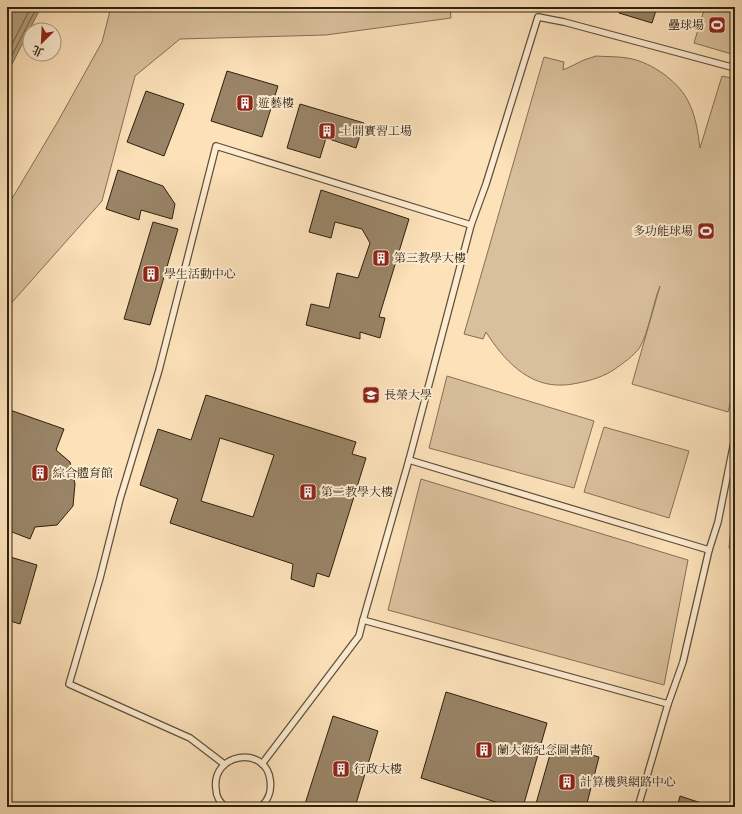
<svg xmlns="http://www.w3.org/2000/svg" width="742" height="814" font-family="'IM FELL English','Noto Serif TC',serif">
<style>
.green{fill:#d9c09c;stroke:#837055}
.water{fill:#b69f7f;stroke:#7f6c52}
.lines{fill:none;stroke-linecap:round;stroke-linejoin:round}
.shore{stroke:#726046;stroke-width:1}
.building{fill:#998467;stroke:#2d200e;fill-rule:evenodd}
.service-casing{stroke:#615039;stroke-width:8}
.service{stroke:#fdecd2;stroke-width:5.5}
.labels{text-anchor:middle;dominant-baseline:central;stroke-width:4;stroke-linejoin:round;paint-order:stroke}
.poi-label{font-size:12px;fill:#2d200e;stroke:#fdecd2;text-anchor:start}
</style>
<rect width="100%" height="100%" fill="#fce1b9"/>
<filter id="stains"><feTurbulence type="fractalNoise" baseFrequency=".005" numOctaves="4"/><feColorMatrix values="0 0 0 0 .2 0 0 0 0 .09 0 0 0 0 .02 0 0 0 .5 -.17"/></filter>
<radialGradient id="worn" r=".72"><stop offset=".6" stop-color="#630" stop-opacity="0"/><stop offset="1" stop-color="#630" stop-opacity=".3"/></radialGradient>
<g class="green">
<polygon points="111,7 450,7 451,18 326,35 180,39 135,76 102,201 7,308 7,207 57,123 102,42"/>
<polygon points="705,7 735,7 735,55 694,43"/>
<path d="M596,56c13,1 27,0 40,4 20,6 44,23 53,43 7,14 9,30 11,45l22,-72 13,3v307l-7,26 -96,-28 28,-98c-7,17 -11,45 -20,61 -6,9 -17,16 -25,22 -12,8 -23,11 -37,14 -5,1 -10,2 -15,2 -35,2 -60,-26 -77,-53l-3,7 -19,-5 80,-277 20,5 -1,8 21,-10z"/>
<polygon points="447,376 594,421 574,488 429,448"/>
<polygon points="604,427 689,451 669,518 584,492"/>
<polygon points="421,479 688,560 664,685 388,610"/>
<polygon points="735,485 735,555 729,548"/>
</g>
<polygon class="water" points="7,7 41,7 7,74"/>
<g class="lines">
<g class="shore">
<polyline points="7,54 31,7"/>
<polyline points="7,65 37,7"/>
</g>
</g>
<g class="building">
<polygon points="621,7 657,7 652,23 619,13"/>
<polygon points="227,71 278,86 262,137 211,121"/>
<polygon points="146,91 184,104 164,156 127,142"/>
<polygon points="300,104 364,123 356,148 326,138 320,158 287,148"/>
<polygon points="118,170 163,186 175,204 172,219 141,210 139,220 106,209"/>
<polygon points="321,190 409,219 379,317 385,318 380,338 360,332 360,339 306,325 311,304 329,308 337,273 358,278 370,243 362,229 335,222 331,238 309,232"/>
<polygon points="153,222 178,229 150,325 124,319"/>
<path d="M206,395l150,47 -4,12 14,4 -37,119 -12,-4 -3,14 -23,-8 2,-15 -123,-41 8,-24 -38,-14 18,-56 33,11zM220,438l54,17 -21,62 -52,-16z"/>
<polygon points="7,409 64,429 56,450 70,462 75,484 73,506 57,525 35,527 30,539 7,530"/>
<polygon points="7,556 37,565 20,624 7,620"/>
<polygon points="446,692 547,723 523,807 511,807 421,778"/>
<polygon points="333,716 378,731 355,807 304,807"/>
<polygon points="553,744 599,757 586,807 535,807"/>
<polygon points="680,796 713,807 677,807"/>
</g>
<g class="lines">
<defs>
<g id="service">
<polyline points="409,460 709,550"/>
<polyline points="363,620 668,704"/>
<polyline points="224,764 190,738 69,684 100,578 120,499 159,370 216,146 471,225"/>
<polyline points="262,764 359,636 363,620 409,460 471,225 486,184 538,17 564,22 735,68"/>
<path d="M226,807c-6,-4 -10,-11 -10,-18 -5,-36 49,-44 54,-10 2,12 -1,20 -9,28"/>
<polyline points="638,807 668,704 683,662 709,550 718,522 735,437"/>
</g>
</defs>
<use href="#service" class="service-casing"/>
<use href="#service" class="service"/>
</g>
<defs>
<symbol id="stadium-square" viewBox="-11 -11 22 22"><rect x="-9" y="-9" width="18" height="18" rx="4" fill="#8f2418" stroke="#fdecd2"/><path d="M0-5a6.5 5 0 1 0 0 10a6.5 5 0 1 0 0-10ZM-3.5-1.8h7v3.6h-7Z" fill="#fff"/></symbol>
<symbol id="building-square" viewBox="-11 -11 22 22"><rect x="-9" y="-9" width="18" height="18" rx="4" fill="#8f2418" stroke="#fdecd2"/><path d="M-4-6H4V6H1V3H-1V6H-4ZM-2.5-4.3h1.7v1.8h-1.7ZM.8-4.3h1.7v1.8H.8ZM-2.5-1h1.7V.8h-1.7ZM.8-1h1.7V.8H.8Z" fill="#fff"/></symbol>
<symbol id="university-square" viewBox="-11 -11 22 22"><rect x="-9" y="-9" width="18" height="18" rx="4" fill="#8f2418" stroke="#fdecd2"/><path d="M0-5L7-2L0 1L-7-2ZM-4 1L0 2.5L4 1V4Q0 6-4 4Z" fill="#fff"/></symbol>
</defs>
<g fill-rule="evenodd">
<use href="#stadium-square" x="707" y="15" width="20" height="20"/>
<use href="#building-square" x="235" y="93" width="20" height="20"/>
<use href="#building-square" x="317" y="121" width="20" height="20"/>
<use href="#stadium-square" x="696" y="221" width="20" height="20"/>
<use href="#building-square" x="371" y="248" width="20" height="20"/>
<use href="#building-square" x="141" y="264" width="20" height="20"/>
<use href="#university-square" x="361" y="385" width="20" height="20"/>
<use href="#building-square" x="30" y="463" width="20" height="20"/>
<use href="#building-square" x="298" y="482" width="20" height="20"/>
<use href="#building-square" x="474" y="740" width="20" height="20"/>
<use href="#building-square" x="331" y="759" width="20" height="20"/>
<use href="#building-square" x="557" y="772" width="20" height="20"/>
</g>
<g class="labels">
<g class="poi-label">
<text x="704" y="25" text-anchor="end">壘球場</text>
<text x="258" y="103">遊藝樓</text>
<text x="340" y="131">土開實習工場</text>
<text x="693" y="231" text-anchor="end">多功能球場</text>
<text x="394" y="258">第三教學大樓</text>
<text x="164" y="274">學生活動中心</text>
<text x="384" y="395">長榮大學</text>
<text x="53" y="473">綜合體育館</text>
<text x="321" y="492">第二教學大樓</text>
<text x="497" y="750">蘭大衛紀念圖書館</text>
<text x="354" y="769">行政大樓</text>
<text x="580" y="782">計算機與網路中心</text>
</g>
</g>
<rect width="742" height="814" fill="none" stroke="#fce1b9" stroke-width="24"/>
<rect x="8" y="8" width="726" height="798" fill="none" stroke="#2d200e" stroke-width="2"/>
<rect x="12" y="12" width="718" height="790" fill="none" stroke="#2d200e"/>
<g transform="translate(42 42) rotate(204)"><circle r="19" fill="#fdecd2" stroke="#aa9a84"/>
<path d="M0-3L7 15L0 10L-7 15Z" fill="#8f2418"/>
<text y="-6" font-size="11" font-weight="bold" text-anchor="middle" fill="#2d200e">北</text>
</g>
<rect width="100%" height="100%" filter="url(#stains)"/>
<rect width="100%" height="100%" fill="url(#worn)"/>
</svg>
